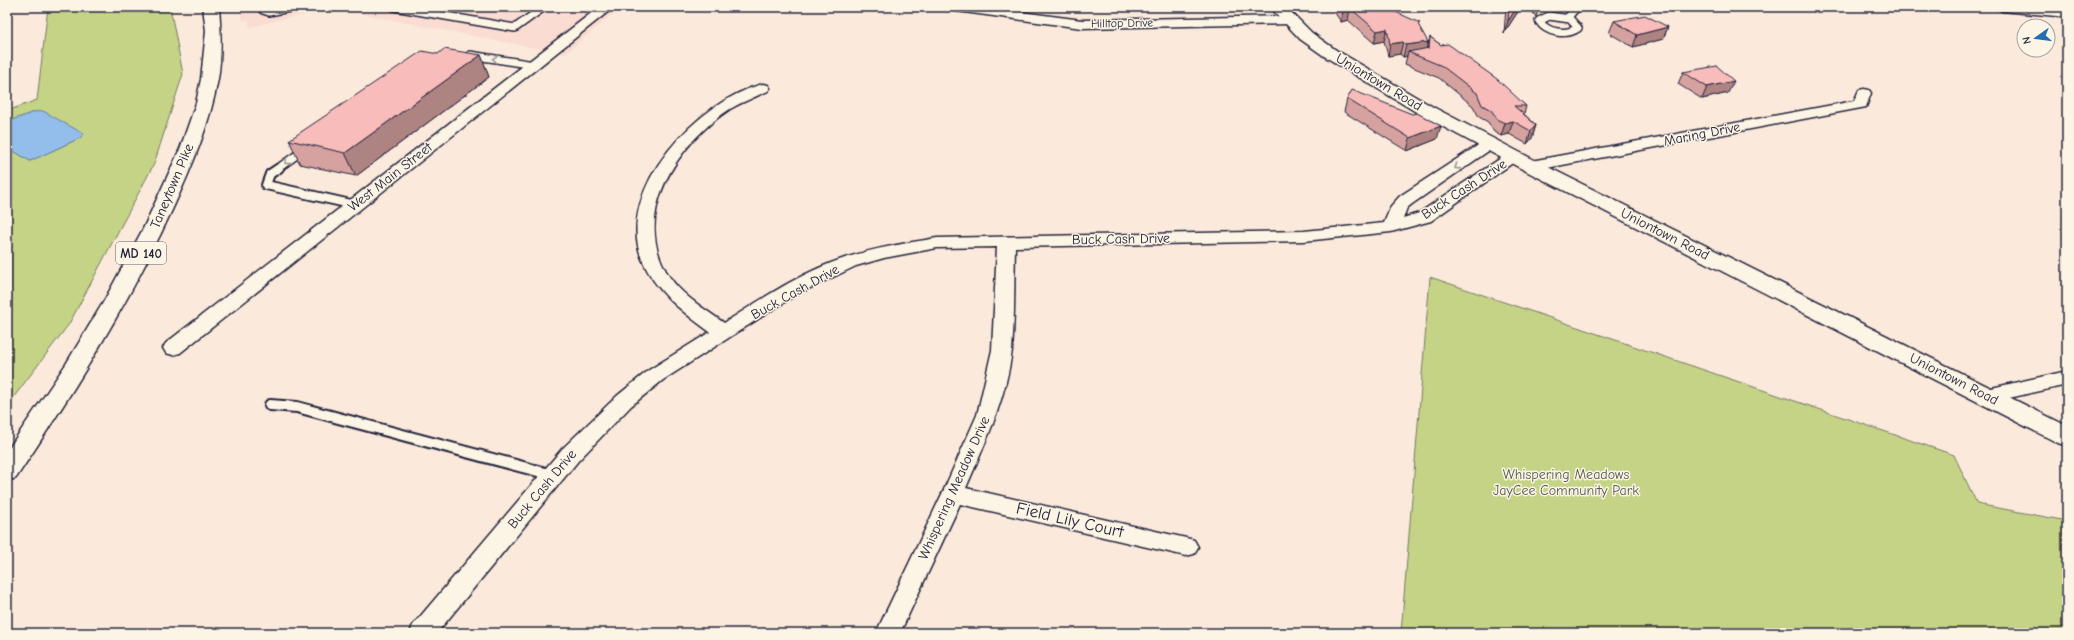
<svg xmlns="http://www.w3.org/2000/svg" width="2074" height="640" font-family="'Comic Neue',sans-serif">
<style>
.built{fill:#fadcd2}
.green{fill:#c5d387;stroke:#747a61}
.water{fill:#93beec;stroke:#6680a5}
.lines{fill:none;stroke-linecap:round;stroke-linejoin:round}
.lane-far2-casing{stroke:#22223b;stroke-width:10}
.lane-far1-casing{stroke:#22223b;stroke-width:12}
.lane-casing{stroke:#22223b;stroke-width:14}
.street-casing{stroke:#22223b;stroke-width:3}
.secondary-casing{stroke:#22223b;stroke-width:3}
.highway-casing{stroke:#22223b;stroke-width:3}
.lane-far2{stroke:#fcf5e5;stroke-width:7}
.lane-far1{stroke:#fcf5e5;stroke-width:8}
.lane{stroke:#fcf5e5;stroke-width:10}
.street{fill:#fcf5e5;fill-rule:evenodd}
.secondary{fill:#fcf5e5;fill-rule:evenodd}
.highway{fill:#fcf5e5;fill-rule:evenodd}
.wall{fill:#d5a2a0;stroke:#22223b}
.shaded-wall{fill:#ae8482;stroke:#22223b}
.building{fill:#f8bcba;stroke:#22223b}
.oneway{stroke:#9a9698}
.labels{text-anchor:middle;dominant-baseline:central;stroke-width:3;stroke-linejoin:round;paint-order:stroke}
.far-street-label{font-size:12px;fill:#22223b;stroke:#fcf5e5}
.shield{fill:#fcf5e5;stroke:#63616e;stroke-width:1}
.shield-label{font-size:13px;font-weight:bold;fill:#22223b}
.street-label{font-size:14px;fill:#22223b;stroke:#fcf5e5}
.park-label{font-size:14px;fill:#535752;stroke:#fcf5e5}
.near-street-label{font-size:17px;fill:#22223b;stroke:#fcf5e5}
</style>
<rect width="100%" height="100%" fill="#fbeadc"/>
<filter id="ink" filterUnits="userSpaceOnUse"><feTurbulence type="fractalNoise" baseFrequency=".025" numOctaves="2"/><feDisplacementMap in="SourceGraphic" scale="8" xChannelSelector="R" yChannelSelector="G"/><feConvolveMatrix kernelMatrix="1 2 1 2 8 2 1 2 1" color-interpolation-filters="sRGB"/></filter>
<g filter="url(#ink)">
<polygon class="built" points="239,7 621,7 565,54 331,8 250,27 248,20 243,21"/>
<g class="green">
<polygon points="48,7 170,7 183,74 154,164 69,324 7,406 7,147 30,161 80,138 84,134 34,112 7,122 7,111 37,100"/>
<polygon points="1430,277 1954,455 1977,504 2067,521 2067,633 1401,633"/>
</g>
<polygon class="water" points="43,111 84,134 80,138 30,161 7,147 7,122 34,112"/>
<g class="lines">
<defs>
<g id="lane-far2">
<polyline points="263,7 263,10 269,12 295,7"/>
<polyline points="394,7 515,28 544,7"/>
<path d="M1549,16l21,3 8,9c-12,8 -31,5 -39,-7z"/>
<polyline points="1567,18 1577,7"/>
<polyline points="470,55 534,65"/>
<polyline points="277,169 305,149"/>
</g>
<polyline id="lane-far1" points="279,168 270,174 266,185 355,205"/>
<polyline id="lane" points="270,405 297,407 553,475"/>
<g id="street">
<polygon points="599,7 614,7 180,353 173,355 166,353 163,348 166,343"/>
<polygon points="949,7 983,7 1082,20 1289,16 1296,20 1289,24 1082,28 956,11"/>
<polygon points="1995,7 2067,9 2067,17 2002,11"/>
<path d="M763,84l5,1 2,3 -2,3c-13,6 -26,11 -38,18 -53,35 -100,106 -61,167 13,20 36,33 55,47 38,-24 77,-51 121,-65 30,-10 61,-15 92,-20l367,-7 80,-8 7,-17 9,-10 83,-54h12l2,3 -85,59 -5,4 -4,10 16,-5 88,-59h12l2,3 -90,64 -40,11 -87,9 -289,6c-1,34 0,69 -3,103 -6,49 -27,94 -46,138l220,50 8,2 4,7 -4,7 -8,2 -226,-52 -60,129h-24l66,-139 35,-79 15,-65 5,-103 -60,1 -53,10 -28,8 -62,30 -131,84 -32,26 -53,55 -141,172h-27l3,-8 149,-176 55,-53 32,-26 61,-38c-27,-20 -55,-40 -68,-73 -28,-70 57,-159 121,-175z"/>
<polygon points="1864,89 1869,90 1871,93 1866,107 1861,108 1531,171 1525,169 1523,166 1525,163 1531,161 1854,101 1859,90"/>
<polygon points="2067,371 2067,385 1987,403 1980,401 1977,396 1980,391 1987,389"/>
</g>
<polygon id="secondary" points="1270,7 1286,7 1312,33 1336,50 1433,107 1538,162 2067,426 2067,446 2058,443 1524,170 1421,115 1324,56 1300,39"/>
<path id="highway" d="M203,7h16c2,24 3,48 -1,72 -8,45 -26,88 -45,129 -44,95 -99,183 -157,270l-9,3v-30l59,-87 38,-63 39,-72 37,-80 16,-46 5,-24 5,-48z"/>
</defs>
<use href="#lane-far2" class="lane-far2-casing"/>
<use href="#lane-far1" class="lane-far1-casing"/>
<use href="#lane" class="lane-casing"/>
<use href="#street" class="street-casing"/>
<use href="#secondary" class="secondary-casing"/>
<use href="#highway" class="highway-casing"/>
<use href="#lane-far2" class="lane-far2"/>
<use href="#lane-far1" class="lane-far1"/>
<use href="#lane" class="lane"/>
<use href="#street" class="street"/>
<use href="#secondary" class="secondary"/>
<use href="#highway" class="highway"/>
</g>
<g class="wall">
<polygon points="425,7 442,7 438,9"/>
<polygon points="1331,7 1386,7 1387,8 1419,27 1426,48 1427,48 1430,37 1526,106 1524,114 1536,125 1532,138 1527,144 1509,134 1501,136 1494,132 1488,122 1479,117 1473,106 1439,78 1405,64 1407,56 1403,57 1400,54 1388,56 1384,41 1374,43 1348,20 1341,22"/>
<polygon points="1506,7 1521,7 1504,33"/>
<polygon points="1529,7 1539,7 1536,17"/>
<polygon points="1614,21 1668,27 1663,39 1633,47 1609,33"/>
<polygon points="438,54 481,55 489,77 356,176 300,164 289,140"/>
<polygon points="1683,72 1728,93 1702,99 1678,84"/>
<polygon points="1347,99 1437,139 1407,151 1344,112"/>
</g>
<g class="shaded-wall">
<polygon points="437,7 442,7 438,9"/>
<polygon points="1517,7 1521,7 1504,33 1508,21"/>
<polygon points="1350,8 1348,20 1341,22 1343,10"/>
<polygon points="1668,27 1663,39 1633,47 1637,35"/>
<polygon points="1387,29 1384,41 1374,43 1377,31"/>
<polygon points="1403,42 1400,54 1388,56 1390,44"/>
<polygon points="1428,42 1425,54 1408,52 1407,56 1403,57 1406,45"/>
<polygon points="481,55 489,77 356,176 345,153"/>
<polygon points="1734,81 1728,93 1702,99 1707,87"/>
<polygon points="1513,121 1509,134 1501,136 1505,123"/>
<polygon points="1536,125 1532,138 1527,144 1531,131"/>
<polygon points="1441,126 1437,139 1407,151 1410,138"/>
</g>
<g class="building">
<polygon points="1341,7 1386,7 1387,8 1420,23 1418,24 1428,42 1406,45 1403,42 1390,44 1387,29 1377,31 1350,8 1343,10"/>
<polygon points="1509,7 1517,7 1508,21"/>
<polygon points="1645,15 1668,27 1637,35 1614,21"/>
<polygon points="1430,37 1441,45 1448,44 1497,79 1526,106 1514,106 1536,125 1531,131 1513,121 1505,123 1498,120 1491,110 1482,105 1477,93 1442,66 1408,52 1429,48"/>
<polygon points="444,49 481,55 345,153 289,140 422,51 438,54"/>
<polygon points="1717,66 1734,81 1707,87 1683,72"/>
<polygon points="1352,90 1412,114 1417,113 1441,126 1410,138 1347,99"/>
</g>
<defs><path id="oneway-chevron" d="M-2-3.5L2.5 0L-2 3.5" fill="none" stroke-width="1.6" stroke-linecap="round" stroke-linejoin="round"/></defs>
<g class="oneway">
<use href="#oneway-chevron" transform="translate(495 59) rotate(-171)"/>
<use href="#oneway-chevron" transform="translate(287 162) rotate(144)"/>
<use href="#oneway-chevron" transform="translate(1457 167) rotate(147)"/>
</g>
</g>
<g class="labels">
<g class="far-street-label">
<text transform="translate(1122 23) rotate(-1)">Hilltop Drive</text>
</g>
<rect class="shield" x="116" y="242" width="50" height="22" rx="3"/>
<g class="shield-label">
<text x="141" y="253">MD 140</text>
</g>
<g class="street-label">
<text transform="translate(1379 82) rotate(31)">Uniontown Road</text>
<text transform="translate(1702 134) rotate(-11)">Maring Drive</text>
<text transform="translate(390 177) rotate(-38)">West Main Street</text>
<text transform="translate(172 186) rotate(-67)">Taneytown Pike</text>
<text transform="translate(1464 189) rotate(-33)">Buck Cash Drive</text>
<text transform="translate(1665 234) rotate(27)">Uniontown Road</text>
<text transform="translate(1121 239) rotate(-1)">Buck Cash Drive</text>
<text transform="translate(795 292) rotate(-29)">Buck Cash Drive</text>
<text transform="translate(1954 379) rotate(27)">Uniontown Road</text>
<text transform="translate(954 488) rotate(-66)">Whispering Meadow Drive</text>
<text transform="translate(542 489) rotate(-50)">Buck Cash Drive</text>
</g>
<g class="park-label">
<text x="1566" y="474">Whispering Meadows<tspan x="1566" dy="16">JayCee Community Park</tspan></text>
</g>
<g class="near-street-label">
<text transform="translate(1070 520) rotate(13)">Field Lily Court</text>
</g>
</g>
<rect width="2074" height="640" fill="none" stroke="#fcf5e5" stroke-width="24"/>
<rect x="12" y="12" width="2050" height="616" fill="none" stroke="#22223b" stroke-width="1.5" filter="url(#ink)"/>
<g transform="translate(2036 38) rotate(256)"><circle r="19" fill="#fcf5e5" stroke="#a5a1a1"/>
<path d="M0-3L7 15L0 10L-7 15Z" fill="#1f6fb2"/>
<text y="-6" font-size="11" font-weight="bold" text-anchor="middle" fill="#22223b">N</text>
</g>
</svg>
